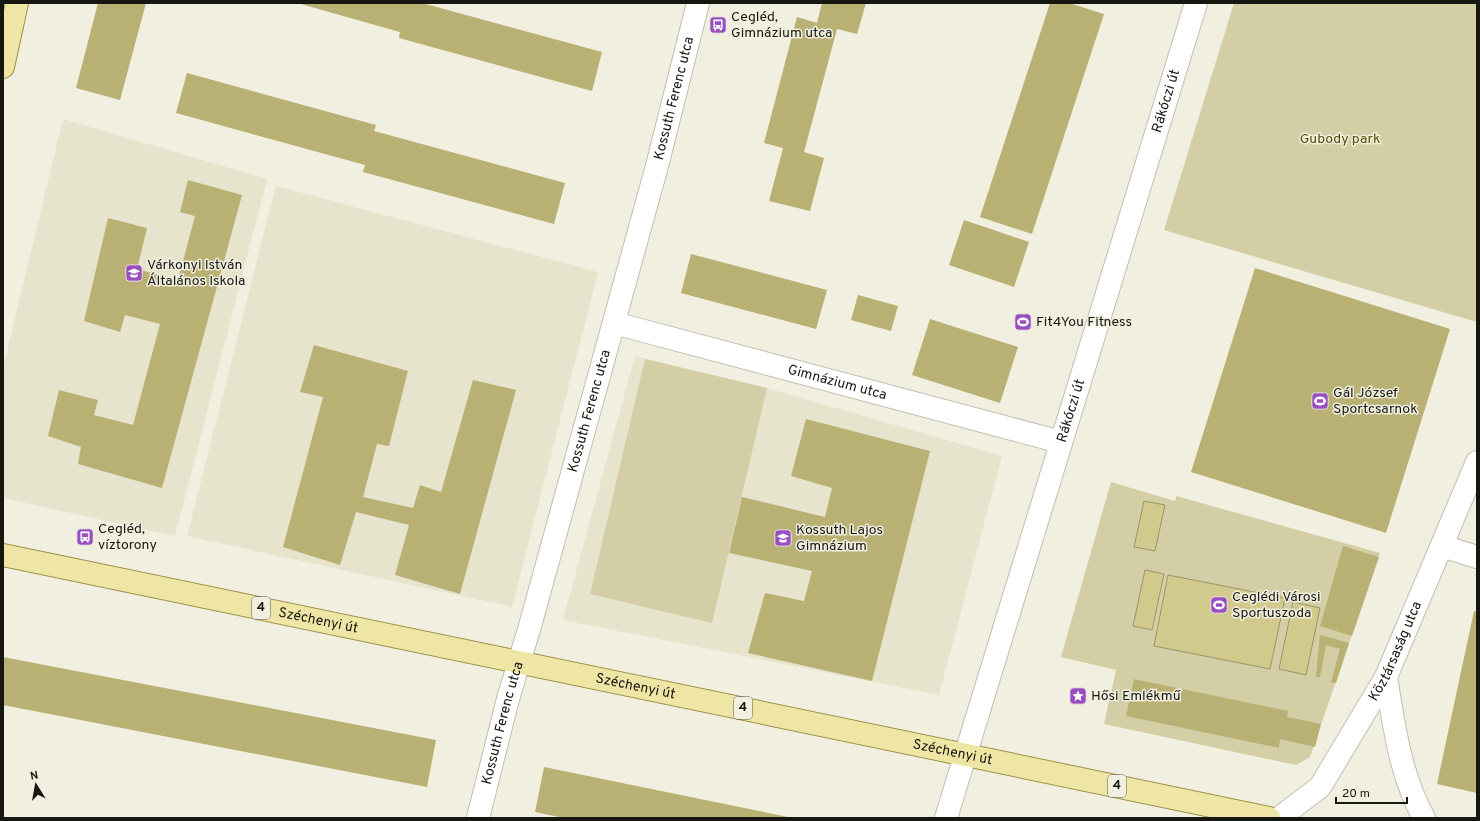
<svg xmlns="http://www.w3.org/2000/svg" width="1480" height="821" font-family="Overpass,sans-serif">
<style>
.built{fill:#e7e4cd}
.green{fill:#d3cea6}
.water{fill:#d2ca8d;stroke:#9a9468}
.building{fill:#b9b074}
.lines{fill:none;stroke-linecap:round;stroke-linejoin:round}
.minor-casing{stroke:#c1bfb1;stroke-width:24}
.primary-casing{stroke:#9d924b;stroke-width:24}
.minor{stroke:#fff;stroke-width:22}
.primary{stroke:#efe6a6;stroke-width:22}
.labels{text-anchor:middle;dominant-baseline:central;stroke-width:3;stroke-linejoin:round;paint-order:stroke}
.shield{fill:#f1efdf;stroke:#585850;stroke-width:1}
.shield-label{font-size:13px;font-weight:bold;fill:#171712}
.poi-label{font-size:14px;fill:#171712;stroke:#f1efdf;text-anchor:start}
.street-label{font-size:14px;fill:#171712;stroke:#f1efdf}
.park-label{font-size:14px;fill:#574d00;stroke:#f1efdf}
</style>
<rect width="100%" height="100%" fill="#f1efdf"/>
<g class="built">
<polygon points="63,119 267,179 175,536 3,498 3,368"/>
<polygon points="276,186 598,272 512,607 187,536"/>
<polygon points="635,356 767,388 1002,456 939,695 563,620"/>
</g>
<g class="green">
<polygon points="1234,3 1477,3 1477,322 1164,230"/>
<polygon points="645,359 767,388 712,623 590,594"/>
<polygon points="1111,482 1175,501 1176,496 1380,553 1310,757 1296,765 1104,724 1116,670 1061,657"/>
</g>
<g class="water">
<polygon points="1144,501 1165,505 1155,551 1134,547"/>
<polygon points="1145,570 1164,574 1152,630 1133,626"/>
<polygon points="1168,575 1285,598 1270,669 1154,646"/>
<polygon points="1293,602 1320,608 1306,675 1279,669"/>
</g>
<g class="building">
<polygon points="98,3 146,3 120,100 76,88"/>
<polygon points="297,3 422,3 602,52 592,91 399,38 400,32"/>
<polygon points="822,3 866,3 857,34 837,29 804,152 824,158 810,211 769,201 783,148 764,143 797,17 817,23"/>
<polygon points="1050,3 1069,3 1104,14 1032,234 980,217"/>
<polygon points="187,73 376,125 374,131 565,183 554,224 363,172 365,165 176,113"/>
<polygon points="188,180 242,195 162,488 78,464 81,447 48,436 59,390 98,400 94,415 133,425 160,324 125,315 120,332 84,321 108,218 147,228 137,269 178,280 195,216 180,212"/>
<polygon points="964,220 1029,242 1014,287 949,265"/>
<polygon points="691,254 827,290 816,329 681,293"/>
<polygon points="1255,268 1450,329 1386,533 1191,472"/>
<polygon points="858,295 898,306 891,331 851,320"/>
<polygon points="930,319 1018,347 1000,403 912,375"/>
<polygon points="314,345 408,371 389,446 377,444 363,497 413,508 420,485 441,492 473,380 516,390 460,594 395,575 409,525 356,512 340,565 283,547 323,397 300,392"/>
<polygon points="806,419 930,451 872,681 748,653 765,593 804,601 812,571 729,553 742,497 825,517 832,488 791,476"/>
<polygon points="1343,546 1379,557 1352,636 1320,626"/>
<polygon points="1474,611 1477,612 1477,793 1437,784"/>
<polygon points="1320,635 1349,643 1336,683 1331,682 1340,649 1326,645 1320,677 1316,677"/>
<polygon points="3,657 436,740 427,787 3,705"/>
<polygon points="1134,679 1288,711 1287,717 1321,724 1315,747 1280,739 1279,748 1126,716"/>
<polygon points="544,767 788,817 788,818 564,818 535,812"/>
</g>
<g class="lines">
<defs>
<g id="minor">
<path id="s1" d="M614,323l447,119"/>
<polyline points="1442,546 1477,557"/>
<path d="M1386,677c8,48 14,98 38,141"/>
<path id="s2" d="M478,818l30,-119 22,-73 127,-460 41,-163"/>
<path id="s3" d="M946,818l250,-815"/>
<path id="s4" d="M1279,818l41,-31 66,-110 91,-215"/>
</g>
<g id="primary">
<polyline points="3,67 17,3"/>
<path id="s5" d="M3,555l1266,263"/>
</g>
</defs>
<use href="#minor" class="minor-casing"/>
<use href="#primary" class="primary-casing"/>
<use href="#minor" class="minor"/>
<use href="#primary" class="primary"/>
</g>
<defs>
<symbol id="bus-square" viewBox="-11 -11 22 22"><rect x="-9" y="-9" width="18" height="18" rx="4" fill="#984fc2" stroke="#f1efdf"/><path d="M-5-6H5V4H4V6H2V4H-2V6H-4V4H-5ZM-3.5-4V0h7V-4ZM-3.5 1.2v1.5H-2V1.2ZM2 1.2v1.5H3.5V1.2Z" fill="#fff"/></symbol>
<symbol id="school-square" viewBox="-11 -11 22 22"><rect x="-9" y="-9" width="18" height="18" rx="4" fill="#984fc2" stroke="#f1efdf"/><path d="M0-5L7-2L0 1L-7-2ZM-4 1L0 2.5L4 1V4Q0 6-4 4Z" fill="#fff"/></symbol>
<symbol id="stadium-square" viewBox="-11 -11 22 22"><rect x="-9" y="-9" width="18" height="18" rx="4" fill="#984fc2" stroke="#f1efdf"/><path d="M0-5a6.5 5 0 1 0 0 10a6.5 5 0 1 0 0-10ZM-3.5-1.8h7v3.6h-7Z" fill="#fff"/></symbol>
<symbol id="sight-square" viewBox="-11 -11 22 22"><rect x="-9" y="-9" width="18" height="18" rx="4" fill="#984fc2" stroke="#f1efdf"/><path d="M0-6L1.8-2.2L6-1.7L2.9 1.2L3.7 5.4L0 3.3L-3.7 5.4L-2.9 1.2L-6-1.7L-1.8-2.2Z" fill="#fff"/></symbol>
</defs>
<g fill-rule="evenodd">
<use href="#bus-square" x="708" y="15" width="20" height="20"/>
<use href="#school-square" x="124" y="263" width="20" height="20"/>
<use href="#stadium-square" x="1013" y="312" width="20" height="20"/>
<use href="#stadium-square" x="1310" y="391" width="20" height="20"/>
<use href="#bus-square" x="75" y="527" width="20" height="20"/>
<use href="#school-square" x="773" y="528" width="20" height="20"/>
<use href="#stadium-square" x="1209" y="595" width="20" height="20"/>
<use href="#sight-square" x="1068" y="686" width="20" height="20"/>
</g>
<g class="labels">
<g class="shield">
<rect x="252" y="597" width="18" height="22" rx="3"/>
<rect x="734" y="697" width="18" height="22" rx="3"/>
<rect x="1108" y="775" width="18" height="22" rx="3"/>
</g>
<g class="shield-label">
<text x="261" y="608">4</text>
<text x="743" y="708">4</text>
<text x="1117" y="786">4</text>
</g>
<g class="poi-label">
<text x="731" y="17">Cegléd,<tspan x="731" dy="16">Gimnázium utca</tspan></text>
<text x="147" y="265">Várkonyi István<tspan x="147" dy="16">Általános Iskola</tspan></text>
<text x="1036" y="322">Fit4You Fitness</text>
<text x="1333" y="393">Gál József<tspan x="1333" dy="16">Sportcsarnok</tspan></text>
<text x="98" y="529">Cegléd,<tspan x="98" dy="16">víztorony</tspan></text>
<text x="796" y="530">Kossuth Lajos<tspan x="796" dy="16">Gimnázium</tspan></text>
<text x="1232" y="597">Ceglédi Városi<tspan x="1232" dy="16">Sportuszoda</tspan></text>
<text x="1091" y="696">Hősi Emlékmű</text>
</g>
<g class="street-label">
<text stroke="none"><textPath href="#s2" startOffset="746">Kossuth Ferenc utca</textPath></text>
<text stroke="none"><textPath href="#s3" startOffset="750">Rákóczi út</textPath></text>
<text stroke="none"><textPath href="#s1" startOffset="231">Gimnázium utca</textPath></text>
<text stroke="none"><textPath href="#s3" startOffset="426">Rákóczi út</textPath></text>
<text stroke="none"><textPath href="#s2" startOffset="422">Kossuth Ferenc utca</textPath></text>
<text stroke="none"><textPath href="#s5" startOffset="322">Széchenyi út</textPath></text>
<text stroke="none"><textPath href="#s4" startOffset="207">Köztársaság utca</textPath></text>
<text stroke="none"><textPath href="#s5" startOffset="646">Széchenyi út</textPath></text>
<text stroke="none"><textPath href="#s2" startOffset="98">Kossuth Ferenc utca</textPath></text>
<text stroke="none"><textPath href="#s5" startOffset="970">Széchenyi út</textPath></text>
</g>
<g class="park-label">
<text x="1340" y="139">Gubody park</text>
</g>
</g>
<rect width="1480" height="821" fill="none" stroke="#171712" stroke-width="8"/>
<g transform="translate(36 785) rotate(349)" stroke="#f1efdf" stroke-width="3" paint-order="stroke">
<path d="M0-3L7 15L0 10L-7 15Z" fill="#171712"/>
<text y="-6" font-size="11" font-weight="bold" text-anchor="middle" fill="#171712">N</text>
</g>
<path d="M1336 797v6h71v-6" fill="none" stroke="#171712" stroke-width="2"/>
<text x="1342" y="797" font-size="12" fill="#171712" stroke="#f1efdf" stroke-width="3" paint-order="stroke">20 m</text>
</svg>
